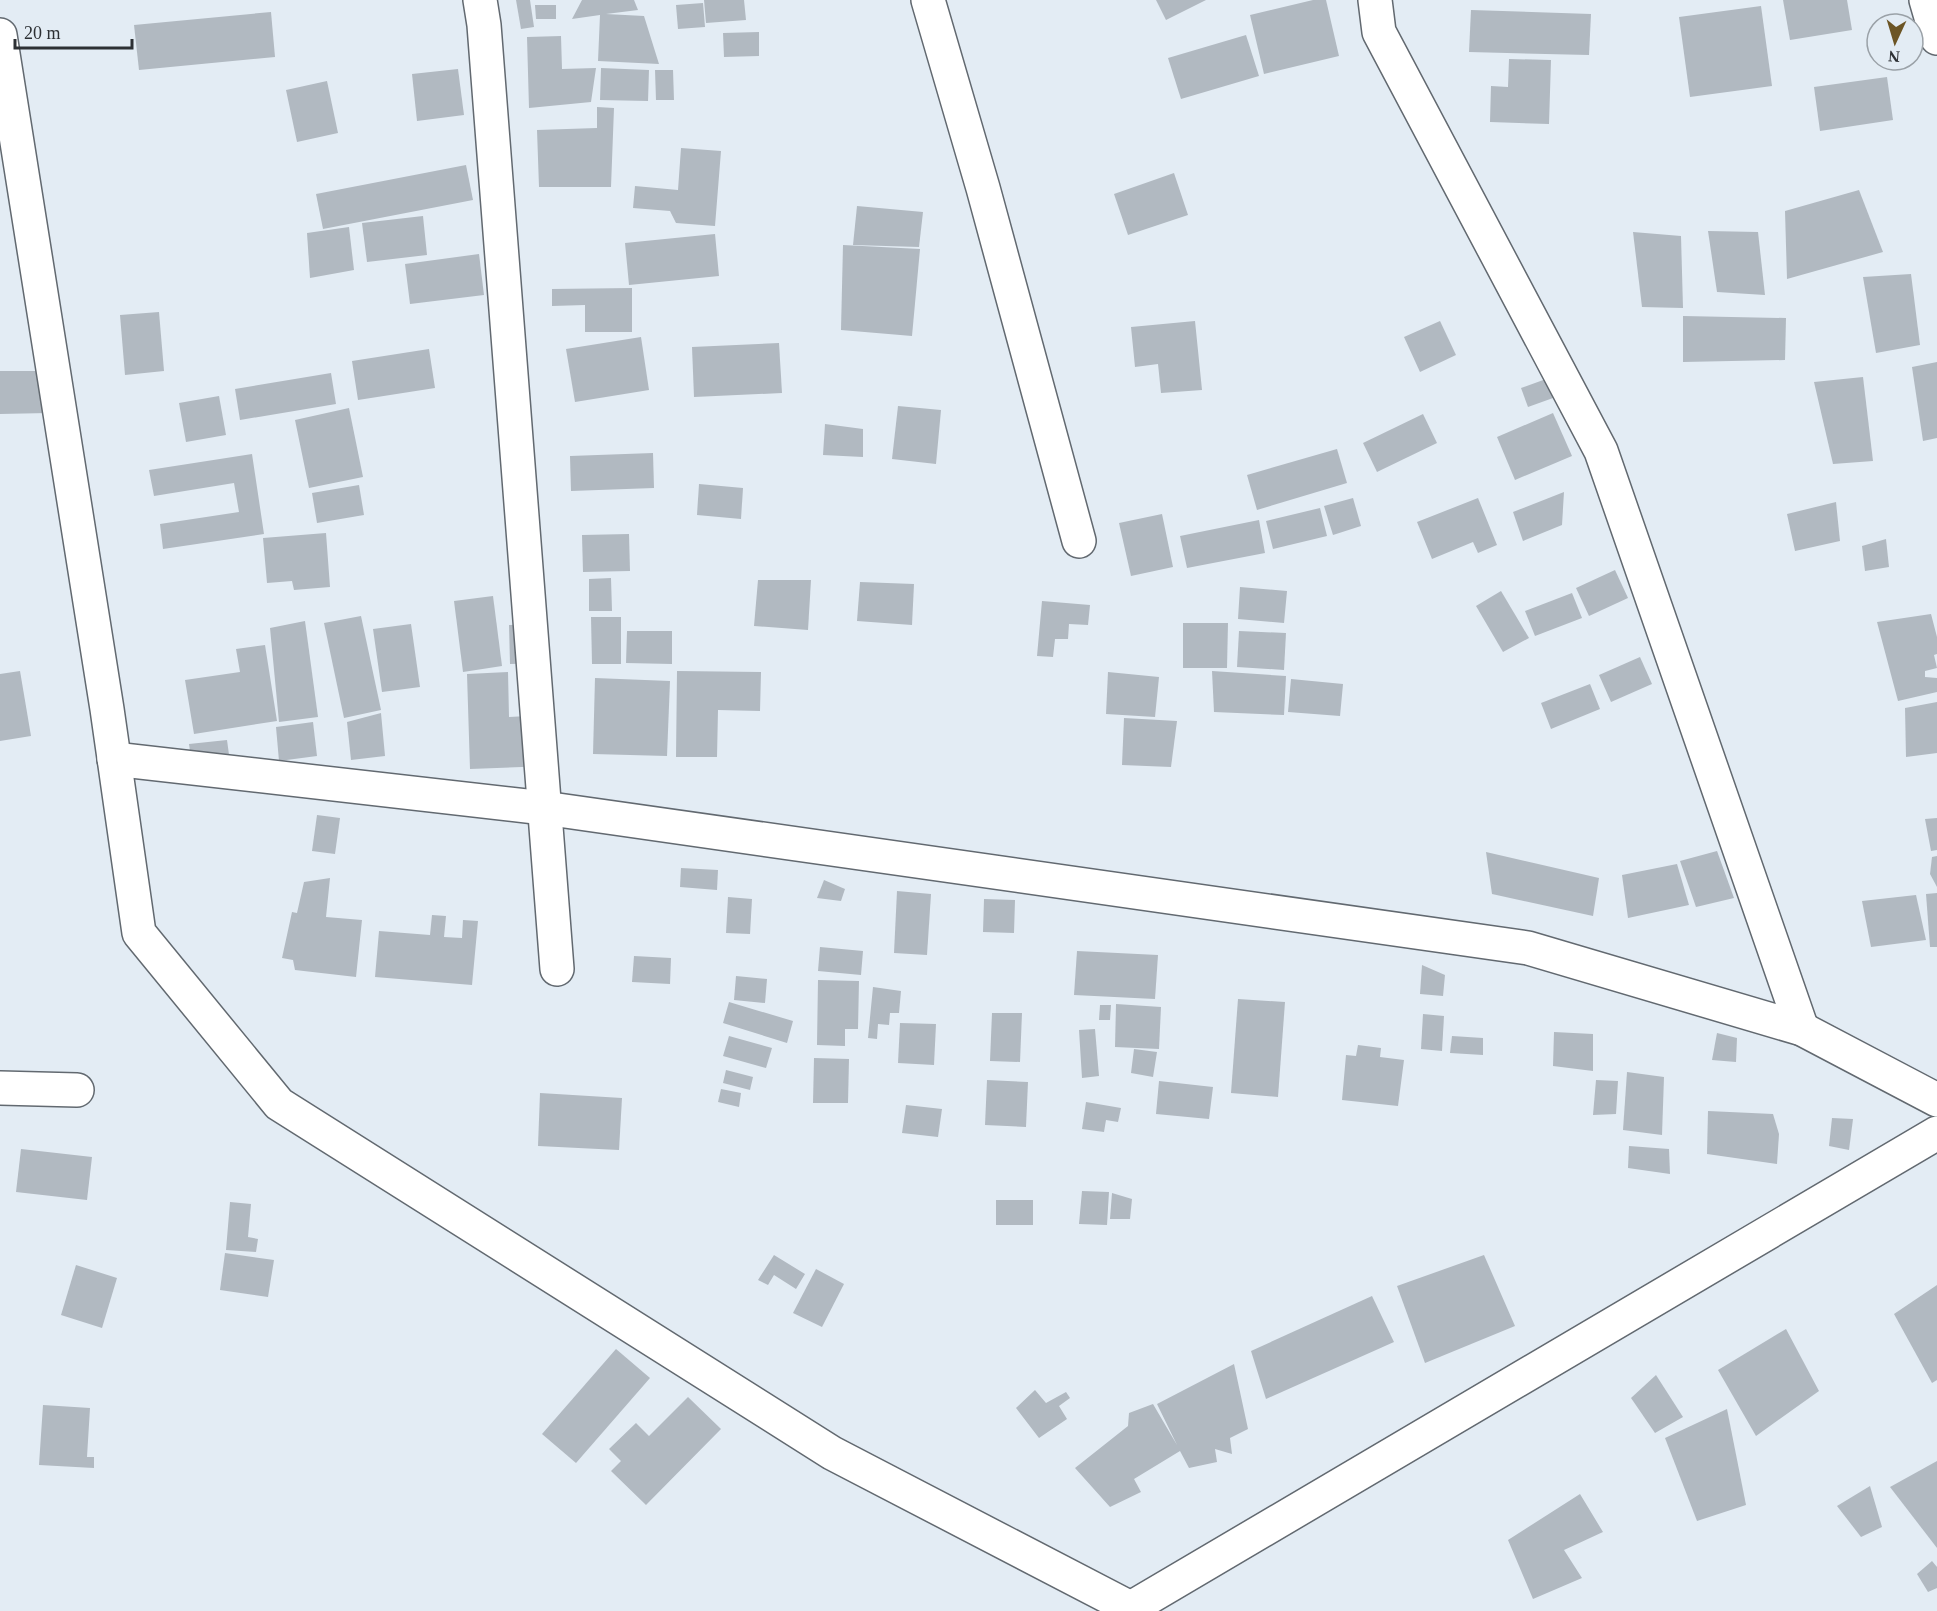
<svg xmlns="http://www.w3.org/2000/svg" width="1937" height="1611" font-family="Georgia,serif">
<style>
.building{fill:#b1b9c1}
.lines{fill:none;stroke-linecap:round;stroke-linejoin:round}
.minor-casing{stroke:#626970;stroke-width:36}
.minor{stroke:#fff;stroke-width:33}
</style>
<rect width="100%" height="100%" fill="#e3ecf4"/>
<g class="building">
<polygon points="516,0 530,0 534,27 521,29"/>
<polygon points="582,0 634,0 638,10 606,14 644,16 659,64 598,61 600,15 572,19"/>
<polygon points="704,0 744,0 746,20 706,23"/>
<polygon points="1156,0 1206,0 1166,20"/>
<polygon points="1313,0 1326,0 1339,56 1264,74 1250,15"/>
<polygon points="1783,0 1847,0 1852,30 1790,40"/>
<polygon points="703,3 705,27 678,29 676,5"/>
<polygon points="535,5 556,5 556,19 536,19"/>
<polygon points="1761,6 1772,86 1690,97 1679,17"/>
<polygon points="1471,10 1591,14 1589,55 1469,52"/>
<polygon points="271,12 275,57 139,70 134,25"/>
<polygon points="759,32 759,56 724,57 723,33"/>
<polygon points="1246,35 1259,76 1181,99 1168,58"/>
<polygon points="561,36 562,69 596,68 591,102 529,108 527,37"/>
<polygon points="1509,59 1551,60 1549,124 1490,122 1491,86 1508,87"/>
<polygon points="601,68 649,70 648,101 600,100"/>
<polygon points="458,69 464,115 417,121 412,74"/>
<polygon points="655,70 673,70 674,100 656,100"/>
<polygon points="1887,77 1893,120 1820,131 1814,87"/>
<polygon points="327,81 338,133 297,142 286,90"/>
<polygon points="597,107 614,108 611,187 539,187 537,130 597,128"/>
<polygon points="681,148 721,151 715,226 676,223 670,211 633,208 635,186 678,190"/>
<polygon points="466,165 473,200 323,229 316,194"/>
<polygon points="1174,173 1188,215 1128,235 1114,194"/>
<polygon points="1859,190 1883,252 1787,279 1785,211"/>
<polygon points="857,206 923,212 919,247 853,245"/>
<polygon points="423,216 427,255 367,262 362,223"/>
<polygon points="349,227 354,270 310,278 307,233"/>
<polygon points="1708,231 1758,232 1765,295 1717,292"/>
<polygon points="1633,232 1681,236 1683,308 1642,307"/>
<polygon points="715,234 719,276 629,285 625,243"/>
<polygon points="843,245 920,249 912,336 841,330"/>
<polygon points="479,254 484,295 410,304 405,264"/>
<polygon points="1911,274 1920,345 1876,353 1863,277"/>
<polygon points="632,288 632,332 585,332 585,305 552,306 552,289"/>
<polygon points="159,312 164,371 125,375 120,315"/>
<polygon points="1683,316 1786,318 1785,360 1683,362"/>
<polygon points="1195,321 1202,390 1161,393 1158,364 1135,367 1131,327"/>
<polygon points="1440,321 1456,355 1420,372 1404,337"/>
<polygon points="641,337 649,390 575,402 566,349"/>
<polygon points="779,343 782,393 694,397 692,347"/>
<polygon points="429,349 435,388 358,400 352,361"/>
<polygon points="1937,362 1937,438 1923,441 1912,367"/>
<polygon points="0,371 45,371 48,413 0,414"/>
<polygon points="331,373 336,404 240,420 235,389"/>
<polygon points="1863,377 1873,461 1833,464 1814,382"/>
<polygon points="1546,379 1553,398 1528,407 1521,388"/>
<polygon points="219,396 226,435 186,442 179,403"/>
<polygon points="898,406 941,410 936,464 892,459"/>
<polygon points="349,408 363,477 309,488 295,420"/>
<polygon points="1553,413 1572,456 1515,480 1497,437"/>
<polygon points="1423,414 1437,443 1377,472 1363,443"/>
<polygon points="825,424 863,429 863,457 823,455"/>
<polygon points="1337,449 1347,483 1257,510 1247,475"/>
<polygon points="653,453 654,488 571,491 570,456"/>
<polygon points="252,454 264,534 163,549 160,524 239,512 234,483 154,496 149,470"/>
<polygon points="699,484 743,488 741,519 697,515"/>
<polygon points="359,485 364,515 317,523 312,493"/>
<polygon points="1564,492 1562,525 1523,541 1513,512"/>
<polygon points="1353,498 1361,526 1333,535 1324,506"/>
<polygon points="1478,498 1497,545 1478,553 1473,542 1432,559 1417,522"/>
<polygon points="1836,502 1840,541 1795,551 1787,514"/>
<polygon points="1320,508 1327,536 1273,549 1266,521"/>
<polygon points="1162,514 1173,567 1131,576 1119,523"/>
<polygon points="1259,520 1265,553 1187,568 1180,536"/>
<polygon points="326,533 330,587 294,590 292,581 267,583 263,538"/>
<polygon points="629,534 630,571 583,572 582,535"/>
<polygon points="1886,539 1889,567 1865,571 1862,546"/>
<polygon points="1615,570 1628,598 1589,616 1576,588"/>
<polygon points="611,578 612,611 589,611 589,579"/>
<polygon points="758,580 811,580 808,630 754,626"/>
<polygon points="860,582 914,584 912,625 857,621"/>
<polygon points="1240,587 1287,591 1284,623 1238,619"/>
<polygon points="1501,591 1529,638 1503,652 1476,606"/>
<polygon points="1572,593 1582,618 1535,636 1525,611"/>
<polygon points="493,596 502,666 463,672 454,601"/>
<polygon points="1042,601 1090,605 1088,625 1069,624 1068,639 1055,639 1053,657 1037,656"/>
<polygon points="1931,614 1937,637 1937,654 1934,655 1937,668 1925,671 1925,677 1937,678 1937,692 1898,701 1877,622"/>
<polygon points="361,616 381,710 344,718 324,623"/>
<polygon points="591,617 621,617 621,664 592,664"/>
<polygon points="305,621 318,717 279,722 270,628"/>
<polygon points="1183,623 1228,623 1227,668 1183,668"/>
<polygon points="411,624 420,687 382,692 373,629"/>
<polygon points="544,624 545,663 510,664 509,625"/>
<polygon points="627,631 672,631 672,664 626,663"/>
<polygon points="1239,631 1286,633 1284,670 1237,667"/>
<polygon points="265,645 277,721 194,734 185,680 240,672 236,649"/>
<polygon points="1640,657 1652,684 1611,702 1599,675"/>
<polygon points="20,671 31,736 0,741 0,674"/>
<polygon points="677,671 761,672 760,711 718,710 717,757 676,757"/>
<polygon points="1212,671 1286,676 1284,715 1214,712"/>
<polygon points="508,672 509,717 547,715 549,766 470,769 467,674"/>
<polygon points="1108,672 1159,677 1155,717 1106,714"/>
<polygon points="595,678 670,681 667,756 593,754"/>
<polygon points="1291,679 1343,684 1340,716 1288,712"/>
<polygon points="1590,684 1600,709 1551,729 1541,703"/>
<polygon points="1937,702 1937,753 1906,757 1905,708"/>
<polygon points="381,713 385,756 351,760 347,722"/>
<polygon points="1124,718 1177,721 1171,767 1122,765"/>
<polygon points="313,722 317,756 279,761 276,727"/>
<polygon points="227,740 230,762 192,765 189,744"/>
<polygon points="317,815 340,818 335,854 312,851"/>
<polygon points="1937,818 1937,850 1931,851 1925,819"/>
<polygon points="1717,851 1734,898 1696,907 1680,861"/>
<polygon points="1486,852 1599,878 1593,916 1492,894"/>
<polygon points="1937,856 1937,887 1930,874 1932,857"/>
<polygon points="1677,864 1689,905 1628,918 1622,875"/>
<polygon points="681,868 718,870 717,890 680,887"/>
<polygon points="330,878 326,917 362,920 356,977 295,970 293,960 282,958 292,912 297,913 304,882"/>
<polygon points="824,880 845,889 841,901 817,898"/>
<polygon points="897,891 931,894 927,955 894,953"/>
<polygon points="1937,893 1937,947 1930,947 1926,894"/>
<polygon points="1916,895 1926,940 1871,947 1862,901"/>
<polygon points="728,897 752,899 750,934 726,933"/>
<polygon points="984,899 1015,900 1014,933 983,932"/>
<polygon points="432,915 446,916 444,937 462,938 463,920 478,921 472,985 375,977 379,931 430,935"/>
<polygon points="820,947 863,951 861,975 818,971"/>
<polygon points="1077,951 1158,955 1155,999 1074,995"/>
<polygon points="634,956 671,958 670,984 632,982"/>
<polygon points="1422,965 1445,975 1443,996 1420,994"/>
<polygon points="736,976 767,979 765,1003 734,1000"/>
<polygon points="818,980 859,981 858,1029 845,1029 845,1046 817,1045"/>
<polygon points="873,987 901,991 899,1013 890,1013 889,1025 878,1024 877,1039 868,1038"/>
<polygon points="1238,999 1285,1002 1278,1097 1231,1093"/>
<polygon points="729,1002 793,1021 787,1043 723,1023"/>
<polygon points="1116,1004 1161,1007 1159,1049 1115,1047"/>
<polygon points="1100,1005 1111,1005 1110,1020 1099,1020"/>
<polygon points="992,1013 1022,1013 1020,1062 990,1061"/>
<polygon points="1423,1014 1444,1016 1442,1051 1421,1049"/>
<polygon points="900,1023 936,1024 934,1065 898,1063"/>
<polygon points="1095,1029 1099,1076 1082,1078 1079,1030"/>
<polygon points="1554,1032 1593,1034 1593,1071 1553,1066"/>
<polygon points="1717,1033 1737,1038 1736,1062 1712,1060"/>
<polygon points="729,1036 772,1048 766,1068 723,1056"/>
<polygon points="1452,1036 1483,1038 1483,1055 1450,1053"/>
<polygon points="1358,1045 1381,1048 1380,1057 1404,1060 1398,1106 1342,1100 1346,1055 1356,1056"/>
<polygon points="1134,1049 1157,1052 1153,1077 1131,1073"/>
<polygon points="814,1058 849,1059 848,1103 813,1103"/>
<polygon points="726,1070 753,1077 750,1090 723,1083"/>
<polygon points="1627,1072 1664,1077 1662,1135 1623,1130"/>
<polygon points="987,1080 1028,1082 1026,1127 985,1125"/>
<polygon points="1596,1080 1618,1081 1616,1114 1593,1115"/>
<polygon points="1159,1081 1213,1087 1209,1119 1156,1114"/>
<polygon points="721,1089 741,1093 739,1107 718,1102"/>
<polygon points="540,1093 622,1098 619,1150 538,1146"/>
<polygon points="1086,1102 1121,1108 1118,1122 1106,1120 1104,1132 1082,1129"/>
<polygon points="906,1105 942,1109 938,1137 902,1133"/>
<polygon points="1708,1111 1773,1114 1779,1134 1777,1164 1707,1154"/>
<polygon points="1832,1118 1853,1119 1849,1150 1829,1146"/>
<polygon points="1629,1146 1669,1149 1670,1174 1628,1168"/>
<polygon points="21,1149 92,1157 87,1200 16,1192"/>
<polygon points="1082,1191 1109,1192 1107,1225 1079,1224"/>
<polygon points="1112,1193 1132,1199 1130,1219 1110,1219"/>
<rect x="996" y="1200" width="37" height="25"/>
<polygon points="230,1202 251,1204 248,1237 258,1239 256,1252 226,1250"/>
<polygon points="225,1253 274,1260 268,1297 220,1290"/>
<polygon points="774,1255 805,1274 796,1289 774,1275 768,1285 758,1280"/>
<polygon points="1484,1255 1515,1326 1425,1363 1397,1286"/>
<polygon points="76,1265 117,1278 102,1328 61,1315"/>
<polygon points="816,1269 844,1284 822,1327 793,1313"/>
<polygon points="1937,1285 1937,1380 1932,1383 1894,1314"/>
<polygon points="1372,1296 1394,1342 1266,1399 1251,1351"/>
<polygon points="1786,1329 1819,1391 1756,1436 1718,1370"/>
<polygon points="616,1349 650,1378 576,1463 542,1434"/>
<polygon points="1234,1364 1248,1429 1230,1438 1232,1454 1215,1449 1217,1462 1189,1468 1180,1451 1134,1479 1141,1492 1110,1507 1075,1468 1128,1426 1129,1413 1153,1404 1177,1445 1157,1404"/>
<polygon points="1656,1375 1683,1417 1655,1433 1631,1398"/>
<polygon points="1035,1390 1046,1403 1066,1392 1070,1398 1059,1406 1067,1419 1039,1438 1016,1408"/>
<polygon points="688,1397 721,1429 646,1505 611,1471 621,1461 609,1449 636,1423 649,1436"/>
<polygon points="43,1405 90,1408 87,1457 94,1457 94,1468 39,1465"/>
<polygon points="1727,1409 1746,1505 1697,1521 1665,1438"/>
<polygon points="1937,1461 1937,1548 1890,1487"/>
<polygon points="1870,1486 1882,1527 1861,1537 1837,1506"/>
<polygon points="1580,1494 1603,1532 1564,1550 1582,1578 1533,1599 1508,1540"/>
<polygon points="1932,1561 1937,1567 1937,1588 1928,1592 1917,1574"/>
</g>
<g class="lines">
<defs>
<g id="minor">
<polyline points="480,0 484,25 557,969"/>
<polyline points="928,0 983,188 1079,541"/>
<polyline points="1375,0 1379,32 1601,451 1802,1029"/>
<polyline points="1926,0 1937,38"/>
<polyline points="0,35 107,709 139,933 279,1104 832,1453 1136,1611"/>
<polyline points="114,759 544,808 1528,948 1802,1029 1937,1100"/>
<polyline points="0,1088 77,1090"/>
<polyline points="1131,1608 1937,1133"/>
</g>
</defs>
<use href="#minor" class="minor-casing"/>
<use href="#minor" class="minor"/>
</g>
<g transform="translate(1895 42) rotate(184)"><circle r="28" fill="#e3ecf4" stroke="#9aa1a7" stroke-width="1.5"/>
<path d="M0-4.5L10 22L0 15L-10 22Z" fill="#6c5525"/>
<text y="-9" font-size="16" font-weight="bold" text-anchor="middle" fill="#2d3034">N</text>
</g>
<path d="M15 39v9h117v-9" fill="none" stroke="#2d3034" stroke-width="3"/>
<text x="24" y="39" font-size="18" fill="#2d3034" stroke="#e3ecf4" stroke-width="4.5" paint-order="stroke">20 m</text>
</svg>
